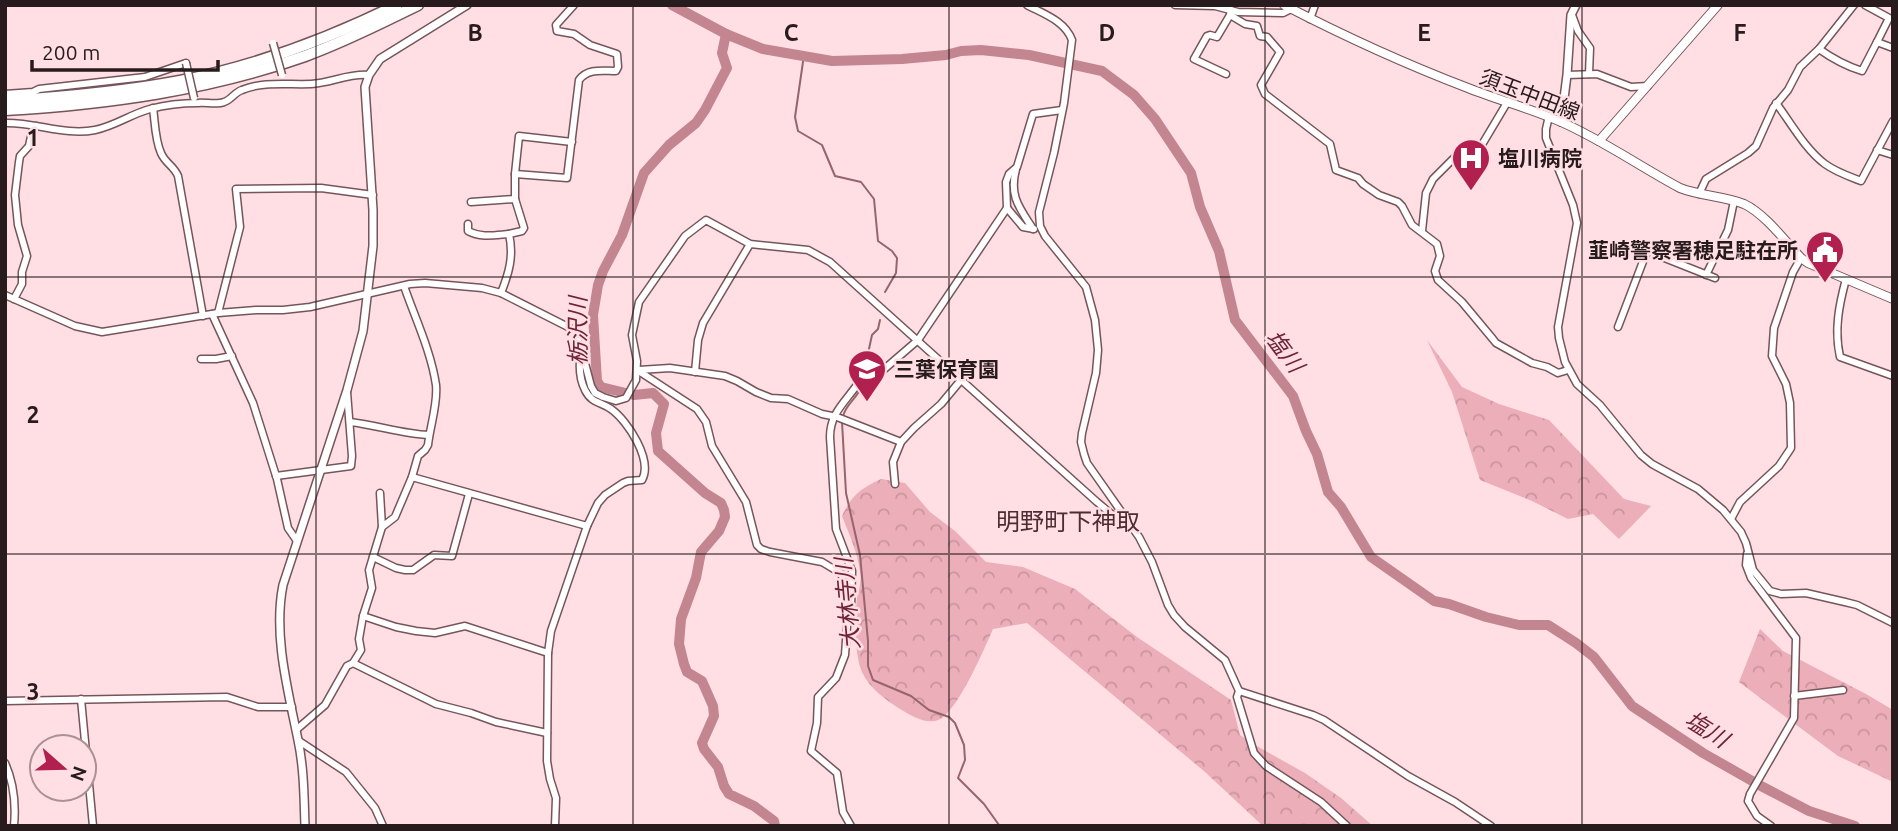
<svg xmlns="http://www.w3.org/2000/svg" width="1898" height="831" font-family="Ubuntu,'Noto Sans JP',sans-serif">
<style>
.forest{fill:url(#forest-crowns)}
.lines{fill:none;stroke-linecap:round;stroke-linejoin:round}
.stream{stroke:#94656d;stroke-width:2}
.river{stroke:#c3858f;stroke-width:10}
.minor-casing{stroke:#76555a;stroke-width:9}
.tertiary-casing{stroke:#76555a;stroke-width:10}
.secondary-casing{stroke:#76555a;stroke-width:10}
.motorway-casing{stroke:#76555a;stroke-width:13}
.minor{stroke:#fff;stroke-width:6}
.tertiary{stroke:#fff;stroke-width:7}
.secondary{stroke:#fff;stroke-width:8}
.motorway{stroke:#fff;stroke-width:10}
.minor-bridge-casing{stroke:#76555a;stroke-width:9;stroke-linecap:butt}
.minor-bridge{stroke:#fff;stroke-width:6}
.grid{fill:none;stroke:#281b1d;stroke-width:2;stroke-opacity:0.55}
.labels{text-anchor:middle;dominant-baseline:central;stroke-width:5;stroke-linejoin:round;paint-order:stroke}
.street-label{font-size:21px;fill:#281b1d;stroke:#ffdfe4}
.poi-label{font-size:21px;font-weight:bold;fill:#281b1d;stroke:#ffdfe4;text-anchor:start}
.water-label{font-size:23px;font-style:italic;fill:#6f2336;stroke:#ffdfe4}
.quarter-label{font-size:24px;fill:#4b2d32;stroke:#ffdfe4}
.grid-label{font-size:23px;text-anchor:middle;font-weight:bold;fill:#281b1d;stroke:#ffdfe4;stroke-width:5;stroke-linejoin:round;paint-order:stroke}
</style>
<defs>
<pattern id="forest-crowns" width="20" height="18" patternUnits="userSpaceOnUse" patternTransform="scale(1.75)"><rect width="20" height="18" fill="#ecaeb8"/><path d="M2 6a3 3 0 1 1 6 0M12 15a3 3 0 1 1 6 0" fill="none" stroke="#ca959e"/></pattern>
</defs>
<rect width="100%" height="100%" fill="#ffdfe4"/>
<g class="forest">
<polygon points="1427,340 1462,387 1499,404 1549,420 1624,499 1651,506 1619,539 1593,514 1568,519 1532,501 1480,480 1452,392"/>
<path d="M881,479l24,4 25,29 25,19 31,31 37,5 52,22 62,48 94,63 9,35 13,9 52,29 36,25 32,28h-110l-58,-54 -178,-149 -34,6c-8,18 -38,90 -58,92 -12,2 -25,-6 -35,-12 -14,-9 -31,-21 -38,-37 -8,-18 -7,-54 -5,-74 2,-8 5,-18 3,-26 -2,-19 -11,-38 -18,-56 10,-21 18,-27 39,-37z"/>
<polygon points="1760,629 1783,651 1866,694 1893,710 1893,782 1838,756 1739,682"/>
</g>
<g class="lines">
<g class="stream">
<polyline points="804,55 795,117 798,131 822,145 835,176 861,182 874,199 878,241 892,251 897,258 896,273 885,292"/>
<polyline points="862,381 872,335 878,329 880,320"/>
<path d="M843,417c2,-13 15,-19 18,-30"/>
<polyline points="842,422 846,493 860,555 868,641 868,666 873,680 911,696 929,710 949,717 955,723 964,745 965,760 958,778 984,804 999,825 1001,826"/>
</g>
<g class="river">
<polyline points="672,5 726,34 763,49 832,61 902,59 946,55 961,51 981,50 1029,55 1102,71 1134,95 1155,119 1191,173 1200,207 1219,251 1235,320 1293,396 1306,431 1317,454 1328,492 1341,507 1371,557 1434,601 1449,604 1486,617 1519,625 1548,625 1576,643 1594,657 1632,706 1703,753 1761,786 1809,811 1855,826"/>
<polyline points="726,34 722,53 727,68 705,110 696,123 669,145 644,173 622,235 603,271 598,285 593,315 597,381 601,387 634,395 653,393 664,404 656,433 658,451 705,493 721,503 724,510 725,517 719,531 701,552 696,578 681,619 679,644 684,664 687,672 702,681 713,706 714,716 702,743 704,749 718,767 724,786 729,794 754,806 774,821 775,826"/>
</g>
<defs>
<g id="minor">
<path d="M1027,5c17,9 38,16 45,35l-8,63 -10,50 -15,59 1,14 5,10 41,51 9,33 3,30 -2,23 -14,60 -1,9 3,12 3,9 52,74 13,25 16,43 6,10 11,12 40,33 14,31 -2,6 17,56 12,13 55,36 26,24"/>
<polyline points="1175,5 1215,6 1238,12 1283,13 1291,9"/>
<polyline points="1865,5 1889,18 1877,42 1893,48"/>
<polyline points="1231,10 1230,15 1245,24 1257,26 1260,36 1267,37 1280,52 1261,85 1265,94 1330,144 1336,170 1358,178 1363,184 1379,195 1398,202 1402,206 1412,225 1437,244 1440,256 1435,271 1438,280 1462,302 1492,338 1496,343 1532,363 1547,367 1558,373 1568,370"/>
<polyline points="1572,15 1578,31 1590,48 1589,74"/>
<polyline points="1310,19 1315,5"/>
<path d="M1819,49c14,10 27,17 43,22l15,-29"/>
<polyline points="1226,74 1194,59 1207,36 1210,35 1217,37 1230,15"/>
<polyline points="1567,75 1597,74 1631,87 1648,86"/>
<polyline points="5,94 33,92 39,89 145,77 186,63"/>
<path d="M1776,103c15,20 29,46 49,61 11,8 23,12 36,17l32,-60"/>
<path d="M153,108c2,14 2,32 8,45 4,10 13,13 17,23l25,140"/>
<polyline points="1549,116 1546,129 1546,138 1573,205 1577,223 1558,327 1559,338 1565,362 1577,384 1600,405 1641,455 1652,464 1698,489 1723,510 1741,532 1746,543 1753,570 1770,591 1781,594 1806,593 1845,602 1857,605 1893,623"/>
<path d="M5,123c30,-1 60,13 90,7 20,-4 36,-16 55,-21 15,-4 32,-6 48,-6 7,-1 19,2 26,-1 7,-2 11,-10 18,-12 21,-9 46,-5 69,-6 20,-1 38,-11 58,-9"/>
<polyline points="1877,150 1893,155"/>
<path d="M1016,169c-7,27 3,38 17,60"/>
<path d="M515,174l52,4 12,-98c9,-12 23,-9 37,-9l2,-4 -1,-13 -27,-9 -16,-11 -17,-3 -1,-6 18,-20"/>
<polyline points="1699,194 1706,179 1748,153 1756,146 1773,108 1788,90 1800,67 1819,49 1854,5"/>
<polyline points="471,202 515,199"/>
<polyline points="1007,208 1023,227 1034,229"/>
<path d="M468,224v7c13,7 27,4 41,3"/>
<polyline points="1422,231 1426,193 1433,179 1453,159 1470,155 1480,148 1508,101"/>
<polyline points="1706,275 1728,230 1734,201"/>
<path d="M1846,279c-7,26 -12,51 -6,78l53,19"/>
<path d="M501,293c8,-20 13,-37 8,-59l13,-3 2,-3 -9,-29v-25l4,-38 53,6"/>
<path d="M5,295l70,31 27,6 116,-19 38,-3h27l27,-3 100,-23 15,-1 57,5 19,5 73,37 7,18 10,38 4,7 8,4 13,4 10,-3 10,-18 1,-19 -5,-26 7,-33 46,-66 21,-16 44,24 58,6 22,12 267,240c10,8 22,21 35,22"/>
<polyline points="14,299 22,284 22,272 27,256 18,225 15,195 19,162 20,156 29,146 32,132 36,126"/>
<polyline points="218,313 240,227 236,189 321,188 373,195"/>
<polyline points="212,314 253,403 277,479 288,528 297,541"/>
<polyline points="1618,327 1647,251 1715,278"/>
<polyline points="201,359 216,359 232,356"/>
<polyline points="637,370 697,409 706,422 712,446 746,502 757,545 761,549 770,552 822,562 842,574 847,626 845,655 836,678 818,697 817,723 811,751 837,773 843,812 851,826"/>
<polyline points="639,370 670,368 725,376 737,381 756,392 771,398 788,399 822,414 837,417 901,442"/>
<polyline points="695,372 698,340 703,323 750,244"/>
<path d="M350,422c27,3 52,12 79,13"/>
<polyline points="276,476 351,466 352,456 347,392"/>
<polyline points="412,477 587,526"/>
<polyline points="895,484 893,462 901,442 914,428 941,404 961,380"/>
<polyline points="1731,519 1740,502 1779,466 1791,448 1790,403 1786,384 1772,356 1774,328 1793,272 1801,258"/>
<path d="M382,527l13,-10 17,-40 6,-21 7,-6 3,-5c2,-19 10,-41 8,-60 -5,-34 -21,-67 -32,-99"/>
<polyline points="1747,554 1746,565 1751,578 1796,638 1794,718 1750,794 1748,801 1757,816 1771,826"/>
<polyline points="373,557 396,568 405,570 413,570 434,555 452,556 469,494"/>
<polyline points="363,616 396,627 416,631 435,633 465,626 548,653"/>
<path d="M847,626l4,-18 1,-37 -16,-42 -6,-92c0,-23 14,-34 27,-52l10,-1 51,-44 89,-132 -1,-26 3,-8 8,-7 16,-53 29,-4"/>
<polyline points="353,663 436,704 471,713 496,722 547,733"/>
<polyline points="1239,691 1313,715 1324,720 1408,776 1455,802 1491,826"/>
<polyline points="1794,696 1843,690"/>
<polyline points="81,699 93,826"/>
<polyline points="5,701 227,697 258,707 292,707"/>
<polyline points="296,730 325,705 347,666 353,663 361,650 359,639 363,616 372,588 369,570 382,527 380,493"/>
<polyline points="299,741 346,772 375,808 383,826"/>
<path d="M5,763c9,20 11,41 9,63"/>
<path d="M555,826l1,-28 -6,-19 -3,-18 1,-108 3,-22 36,-105 11,-23 7,-8 18,-12 5,-2 14,-1c11,-20 -14,-59 -31,-71 -10,-7 -20,-6 -26,-19 -6,-12 -6,-26 -4,-38"/>
</g>
<g id="tertiary">
<polyline points="1561,122 1567,75 1571,15 1576,5"/>
<path d="M305,826c-1,-29 -1,-58 -7,-86 -10,-50 -25,-105 -15,-155l64,-195 16,-59 10,-85v-36l-8,-123 4,-12 11,-16 87,-54"/>
</g>
<g id="secondary">
<path d="M1284,5c60,31 121,59 184,83 30,12 61,20 91,33 42,18 80,45 121,67 20,8 44,8 64,16 20,9 42,38 57,54l7,5 85,36"/>
<polyline points="1599,141 1718,5"/>
</g>
<g id="motorway">
<path d="M5,101c59,-4 118,-9 175,-20 76,-15 148,-42 217,-76"/>
<path d="M5,110c102,-6 204,-20 300,-54 39,-14 76,-33 113,-51"/>
</g>
</defs>
<use href="#minor" class="minor-casing"/>
<use href="#tertiary" class="tertiary-casing"/>
<use href="#secondary" class="secondary-casing"/>
<use href="#motorway" class="motorway-casing"/>
<use href="#minor" class="minor"/>
<use href="#tertiary" class="tertiary"/>
<use href="#secondary" class="secondary"/>
<use href="#motorway" class="motorway"/>
<defs>
<g id="minor-bridge">
<polyline points="273,43 282,75"/>
<polyline points="186,63 194,98"/>
</g>
</defs>
<use href="#minor-bridge" class="minor-bridge-casing"/>
<use href="#minor-bridge" class="minor-bridge"/>
</g>
<path class="grid" d="M316,5v821M633,5v821M949,5v821M1265,5v821M1582,5v821M5,277h1888M5,554h1888"/>
<defs>
<symbol id="hospital-pin" viewBox="-11 -11 22 30"><path d="M0 17L-7.5 6A9.5 9.5 0 1 1 7.5 6Z" fill="#b1204f" stroke="#ffdfe4"/><path d="M-5-5h3v3.5h4V-5h3V5h-3V1.5h-4V5h-3Z" fill="#fff"/></symbol>
<symbol id="civic-pin" viewBox="-11 -11 22 30"><path d="M0 17L-7.5 6A9.5 9.5 0 1 1 7.5 6Z" fill="#b1204f" stroke="#ffdfe4"/><path d="M-.6-6.5H3V-4.5H.6V-3L4-1V1h2V6H-6V1h2V-1L-.6-3ZM-1.2 2.5V6h2.4V2.5Z" fill="#fff"/></symbol>
<symbol id="school-pin" viewBox="-11 -11 22 30"><path d="M0 17L-7.5 6A9.5 9.5 0 1 1 7.5 6Z" fill="#b1204f" stroke="#ffdfe4"/><path d="M0-5L7-2L0 1L-7-2ZM-4 1L0 2.5L4 1V4Q0 6-4 4Z" fill="#fff"/></symbol>
</defs>
<g fill-rule="evenodd">
<use href="#hospital-pin" x="1449" y="136" width="44" height="60"/>
<use href="#civic-pin" x="1803" y="228" width="44" height="60"/>
<use href="#school-pin" x="845" y="347" width="44" height="60"/>
</g>
<g class="labels">
<g class="street-label">
<text transform="translate(1530 94) rotate(21)">須玉中田線</text>
</g>
<g class="poi-label">
<text x="1498" y="158">塩川病院</text>
<text x="1798" y="250" text-anchor="end">韮崎警察署穂足駐在所</text>
<text x="894" y="369">三葉保育園</text>
</g>
<g class="water-label">
<text transform="translate(577 331) rotate(-90)">栃沢川</text>
<text transform="translate(1285 351) rotate(53)">塩川</text>
<text transform="translate(847 604) rotate(-95)">大林寺川</text>
<text transform="translate(1707 729) rotate(32)">塩川</text>
</g>
<g class="quarter-label">
<text x="1068" y="521">明野町下神取</text>
</g>
</g>
<g class="grid-label">
<text x="475" y="41">B</text>
<text x="791" y="41">C</text>
<text x="1107" y="41">D</text>
<text x="1424" y="41">E</text>
<text x="1740" y="41">F</text>
<text x="33" y="146">1</text>
<text x="33" y="423">2</text>
<text x="33" y="700">3</text>
</g>
<rect width="1898" height="831" fill="none" stroke="#281b1d" stroke-width="14"/>
<g transform="translate(63 768) rotate(110)"><circle r="33" fill="#ffdfe4" stroke="#a99194" stroke-width="2"/>
<path d="M0-5L12 26L0 18L-12 26Z" fill="#b1204f"/>
<text y="-10" font-size="19" font-weight="bold" text-anchor="middle" fill="#281b1d">N</text>
</g>
<path d="M32 60v10h186v-10" fill="none" stroke="#281b1d" stroke-width="3.5"/>
<text x="42" y="60" font-size="21" fill="#281b1d" stroke="#ffdfe4" stroke-width="5" paint-order="stroke">200 m</text>
</svg>
